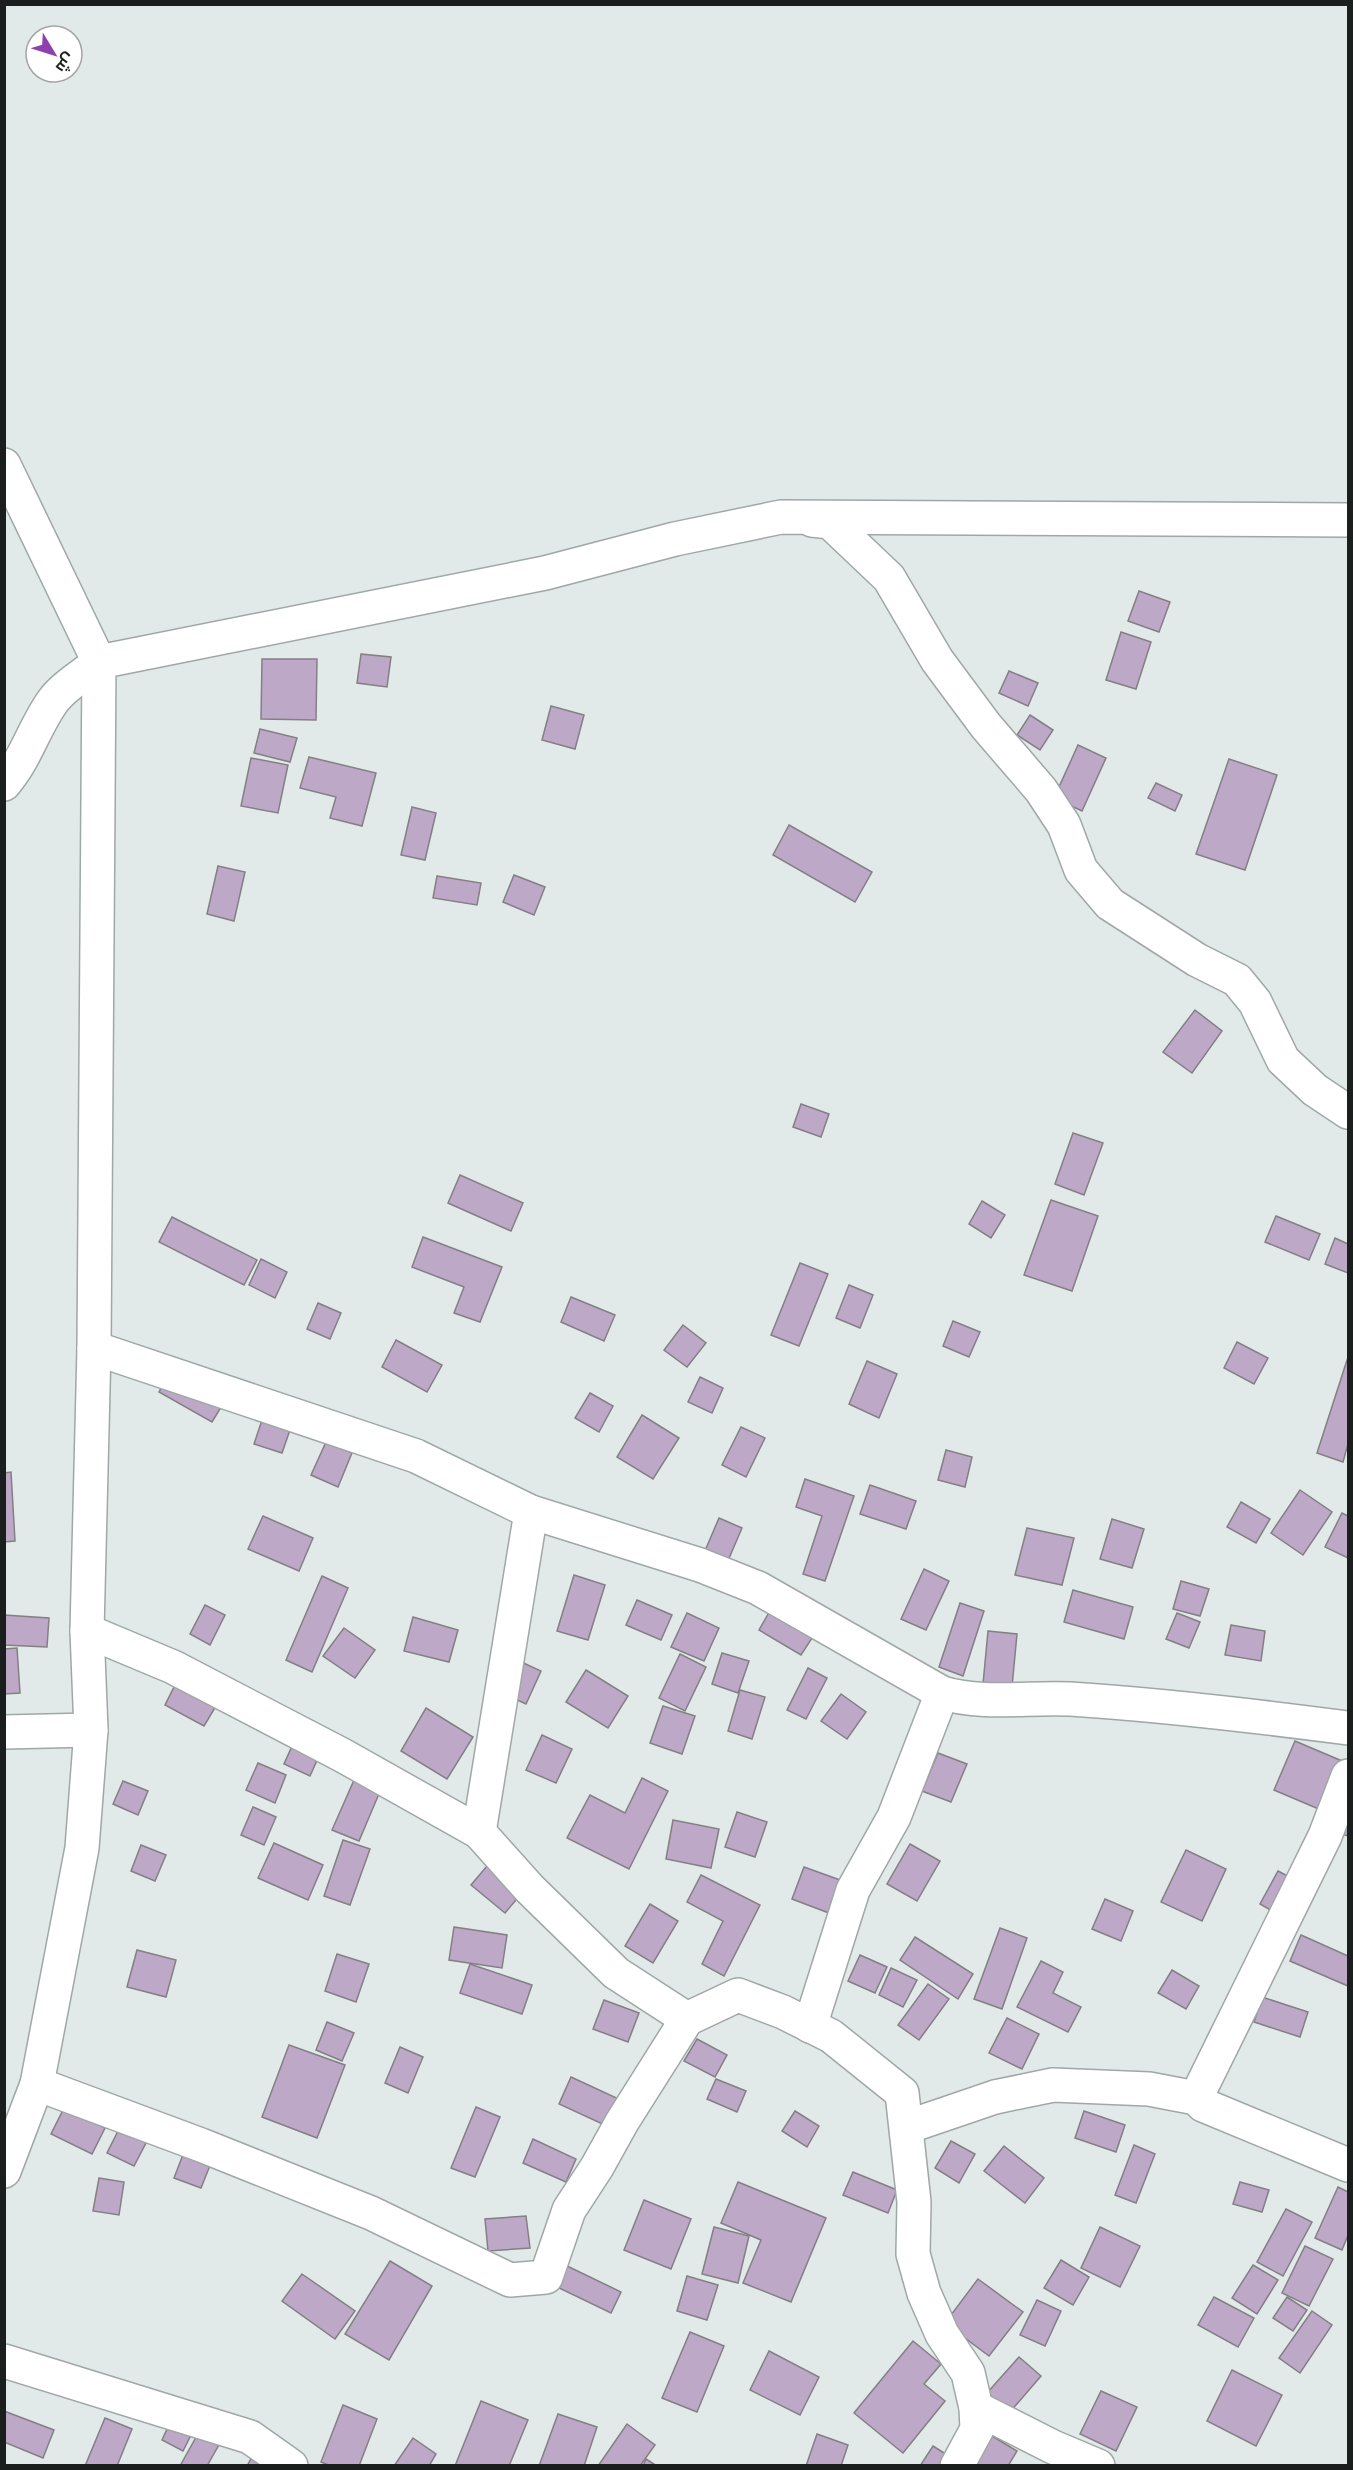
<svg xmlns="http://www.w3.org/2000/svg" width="1353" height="2470" font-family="Mulish,Cairo,sans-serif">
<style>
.building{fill:#bea8c8;stroke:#837f84;stroke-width:1.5}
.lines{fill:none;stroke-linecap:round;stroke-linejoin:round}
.street-casing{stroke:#9fa8a6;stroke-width:36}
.street{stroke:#fff;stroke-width:33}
</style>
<rect width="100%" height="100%" fill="#e1eae8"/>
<g class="building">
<polygon points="1139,591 1170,602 1159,632 1128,621"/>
<polygon points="1121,632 1151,642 1136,689 1106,680"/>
<polygon points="361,654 391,657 387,687 357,683"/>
<polygon points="262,659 317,659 316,720 261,719"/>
<polygon points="1009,671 1038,683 1028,706 999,693"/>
<polygon points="551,706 584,715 575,749 542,740"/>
<polygon points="1030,715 1053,730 1040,750 1017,735"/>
<polygon points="260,729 297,738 290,762 254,753"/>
<polygon points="1078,745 1106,758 1082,811 1054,798"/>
<polygon points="309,757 376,773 362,826 330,818 336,797 300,788"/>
<polygon points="251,758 288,765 278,813 241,806"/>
<polygon points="1229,759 1277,775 1245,870 1196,854"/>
<polygon points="1156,783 1182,795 1175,811 1148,798"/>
<polygon points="412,807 436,813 425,860 401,855"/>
<polygon points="789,825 872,872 855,902 773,855"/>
<polygon points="218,866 245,872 234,921 207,914"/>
<polygon points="514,875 545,887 534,915 503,902"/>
<polygon points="437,876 481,883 477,905 433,898"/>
<polygon points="1195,1010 1222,1031 1192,1073 1163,1052"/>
<polygon points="801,1104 829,1114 821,1137 793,1127"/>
<polygon points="1073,1133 1103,1143 1084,1195 1055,1184"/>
<polygon points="460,1175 523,1203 511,1231 448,1203"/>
<polygon points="1051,1200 1098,1216 1072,1291 1024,1275"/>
<polygon points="982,1201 1005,1215 991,1238 969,1224"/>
<polygon points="1276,1216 1320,1234 1309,1260 1265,1242"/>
<polygon points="172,1217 257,1260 244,1285 159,1242"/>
<polygon points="423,1237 502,1267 480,1322 454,1313 464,1287 412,1267"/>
<polygon points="1335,1238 1348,1244 1348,1273 1325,1264"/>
<polygon points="261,1259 287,1272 275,1298 249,1285"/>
<polygon points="800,1263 828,1274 799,1346 771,1335"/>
<polygon points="849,1285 873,1295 860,1328 836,1318"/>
<polygon points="571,1297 615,1315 604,1341 561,1322"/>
<polygon points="318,1303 341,1313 330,1339 307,1329"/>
<polygon points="953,1321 980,1332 969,1357 943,1346"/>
<polygon points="683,1325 706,1343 687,1367 664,1350"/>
<polygon points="396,1340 442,1365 427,1392 382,1367"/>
<polygon points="1237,1342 1268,1358 1254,1384 1224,1368"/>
<polygon points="1348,1357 1348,1444 1343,1462 1317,1453"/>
<polygon points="867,1361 897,1374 879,1418 849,1404"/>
<polygon points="172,1368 226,1399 212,1422 159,1392"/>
<polygon points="700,1377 723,1388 712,1413 688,1402"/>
<polygon points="590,1393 613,1406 599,1432 575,1418"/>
<polygon points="642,1415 679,1438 653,1479 617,1457"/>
<polygon points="263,1417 291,1427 282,1453 254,1444"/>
<polygon points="741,1427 765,1438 746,1477 722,1465"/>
<polygon points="326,1442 352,1453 338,1487 311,1475"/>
<polygon points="946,1450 972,1457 965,1487 938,1480"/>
<polygon points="11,1472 15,1541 4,1542 4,1473"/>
<polygon points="805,1479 854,1496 825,1581 803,1574 822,1516 796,1507"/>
<polygon points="870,1485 916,1501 906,1529 860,1514"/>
<polygon points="1300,1490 1332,1512 1303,1555 1271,1533"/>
<polygon points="1241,1502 1270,1519 1256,1543 1227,1527"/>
<polygon points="1342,1513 1348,1516 1348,1558 1325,1547"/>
<polygon points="263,1516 313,1538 299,1571 248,1549"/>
<polygon points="719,1518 742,1528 727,1563 704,1553"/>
<polygon points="1112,1519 1144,1529 1132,1568 1100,1559"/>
<polygon points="1027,1528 1074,1538 1062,1585 1015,1575"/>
<polygon points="924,1569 949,1581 926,1630 901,1619"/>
<polygon points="574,1575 605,1585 588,1640 557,1631"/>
<polygon points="322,1576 348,1588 312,1672 286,1660"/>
<polygon points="1181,1581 1209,1589 1200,1616 1173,1609"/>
<polygon points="1073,1590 1133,1607 1124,1639 1064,1622"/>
<polygon points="637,1600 672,1615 661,1640 626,1625"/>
<polygon points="960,1603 984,1611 963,1676 939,1667"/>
<polygon points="205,1605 225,1615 210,1645 190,1634"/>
<polygon points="771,1609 814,1635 801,1655 759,1630"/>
<polygon points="687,1613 719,1628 704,1661 671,1647"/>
<polygon points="1177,1613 1200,1622 1189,1648 1166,1639"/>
<polygon points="4,1615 49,1618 47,1647 4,1645"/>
<polygon points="413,1617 458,1630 449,1662 404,1651"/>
<polygon points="1231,1625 1265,1631 1261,1661 1225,1655"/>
<polygon points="344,1628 375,1650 355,1678 323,1656"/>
<polygon points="988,1631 1017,1634 1012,1687 983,1684"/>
<polygon points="17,1648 20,1693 4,1694 4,1649"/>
<polygon points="722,1653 749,1661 738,1693 712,1684"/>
<polygon points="680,1654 706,1667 685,1711 659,1698"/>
<polygon points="515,1659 541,1671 526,1704 500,1692"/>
<polygon points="808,1668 827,1678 806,1719 787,1710"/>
<polygon points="586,1670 628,1696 608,1728 566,1702"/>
<polygon points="178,1679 219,1701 204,1726 165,1705"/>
<polygon points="740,1690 765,1697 752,1739 728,1731"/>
<polygon points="841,1694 866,1712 847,1739 821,1721"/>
<polygon points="663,1706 695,1716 682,1754 650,1743"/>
<polygon points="426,1708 473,1737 447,1779 401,1751"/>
<polygon points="297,1735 323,1747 310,1776 284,1764"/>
<polygon points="542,1735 572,1749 556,1783 526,1770"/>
<polygon points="1295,1741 1342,1761 1321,1810 1274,1790"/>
<polygon points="938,1753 967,1764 951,1802 922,1791"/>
<polygon points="258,1763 286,1775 275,1803 246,1790"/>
<polygon points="358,1771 384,1782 359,1841 332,1830"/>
<polygon points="642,1778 668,1791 629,1869 567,1838 590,1795 625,1813"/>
<polygon points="123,1781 148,1791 138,1815 113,1804"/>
<polygon points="253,1807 276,1817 264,1845 241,1835"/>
<polygon points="1348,1811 1348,1836 1342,1834"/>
<polygon points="737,1812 767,1822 755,1857 725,1847"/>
<polygon points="673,1820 719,1829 711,1868 666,1859"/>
<polygon points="343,1840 370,1849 350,1905 324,1896"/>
<polygon points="274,1843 323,1865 308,1900 258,1878"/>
<polygon points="910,1844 940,1861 917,1901 887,1884"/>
<polygon points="141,1845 166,1855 155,1881 131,1871"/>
<polygon points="1186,1850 1226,1869 1202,1921 1161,1902"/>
<polygon points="487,1866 521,1894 505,1913 471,1885"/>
<polygon points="804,1867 854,1885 842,1918 792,1899"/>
<polygon points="1278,1871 1299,1882 1281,1916 1260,1904"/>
<polygon points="701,1875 760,1905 724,1976 702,1964 723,1921 687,1902"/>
<polygon points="1105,1899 1133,1911 1121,1941 1092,1929"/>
<polygon points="650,1904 678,1921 653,1963 625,1946"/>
<polygon points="454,1927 507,1935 502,1968 449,1960"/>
<polygon points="1000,1928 1027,1938 1002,2009 974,1999"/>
<polygon points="1301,1935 1348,1956 1348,1986 1290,1961"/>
<polygon points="915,1937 973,1974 958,1999 900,1960"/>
<polygon points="137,1950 176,1960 166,1997 127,1987"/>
<polygon points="337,1954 369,1964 356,2002 325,1991"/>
<polygon points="860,1955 887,1967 875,1993 848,1981"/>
<polygon points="1041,1961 1063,1972 1053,1993 1081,2007 1068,2032 1017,2007"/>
<polygon points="470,1964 532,1985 522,2014 460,1993"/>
<polygon points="891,1968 917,1980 903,2007 879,1995"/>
<polygon points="1172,1970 1199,1986 1186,2009 1158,1993"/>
<polygon points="928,1984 949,1999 919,2040 898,2025"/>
<polygon points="1262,1997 1308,2012 1300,2037 1254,2022"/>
<polygon points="604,2000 639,2013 628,2042 593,2029"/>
<polygon points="1007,2018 1039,2034 1022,2069 989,2053"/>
<polygon points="327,2022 354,2033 342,2061 316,2050"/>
<polygon points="697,2039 727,2055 715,2077 684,2061"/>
<polygon points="289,2045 345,2065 317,2138 262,2117"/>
<polygon points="400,2047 423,2057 408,2093 385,2083"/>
<polygon points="571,2077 621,2100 609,2127 559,2104"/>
<polygon points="716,2079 746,2091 737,2112 707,2099"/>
<polygon points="476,2107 500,2117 475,2177 451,2168"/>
<polygon points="64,2108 105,2128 92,2154 51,2134"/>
<polygon points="795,2111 819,2126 807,2147 782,2131"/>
<polygon points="1084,2111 1125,2125 1116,2152 1075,2138"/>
<polygon points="120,2127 147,2141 134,2166 107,2153"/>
<polygon points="533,2139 576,2159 566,2182 523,2163"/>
<polygon points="951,2141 975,2154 959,2183 935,2168"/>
<polygon points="1134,2145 1155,2154 1136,2203 1115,2195"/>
<polygon points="1004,2146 1044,2178 1025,2203 984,2171"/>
<polygon points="184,2152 211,2163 201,2188 174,2178"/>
<polygon points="853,2172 897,2190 888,2213 843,2195"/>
<polygon points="99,2178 124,2182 119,2215 93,2211"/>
<polygon points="738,2182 826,2218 791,2302 743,2283 761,2240 721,2223"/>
<polygon points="1240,2182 1269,2190 1262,2212 1233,2204"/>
<polygon points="1338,2187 1348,2192 1348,2235 1342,2250 1315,2238"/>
<polygon points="644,2200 691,2219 671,2269 624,2250"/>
<polygon points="1286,2209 1312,2222 1283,2276 1257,2262"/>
<polygon points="526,2216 530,2248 488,2251 485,2219"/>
<polygon points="714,2227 749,2236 738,2283 702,2274"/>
<polygon points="1100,2227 1140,2246 1120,2287 1081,2268"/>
<polygon points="1305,2246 1333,2259 1309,2306 1282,2293"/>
<polygon points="1061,2260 1089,2277 1073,2305 1044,2288"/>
<polygon points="390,2261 432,2286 389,2360 345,2334"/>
<polygon points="563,2264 621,2292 611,2313 553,2285"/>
<polygon points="1253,2265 1278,2280 1257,2314 1232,2298"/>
<polygon points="302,2274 355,2311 335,2339 282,2301"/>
<polygon points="687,2276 718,2285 707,2320 677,2311"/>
<polygon points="978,2279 1023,2312 989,2356 945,2323"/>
<polygon points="1214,2297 1254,2318 1238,2347 1198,2325"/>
<polygon points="1287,2297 1307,2310 1293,2331 1273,2318"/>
<polygon points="1037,2300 1061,2311 1045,2346 1020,2335"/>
<polygon points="1312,2311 1332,2325 1300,2373 1279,2358"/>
<polygon points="690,2332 724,2346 697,2412 662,2398"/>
<polygon points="913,2341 941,2364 924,2384 945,2401 903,2453 854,2413"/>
<polygon points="769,2351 819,2377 800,2415 750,2390"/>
<polygon points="1019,2357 1041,2376 1010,2412 987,2393"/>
<polygon points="1232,2370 1282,2395 1256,2446 1207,2421"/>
<polygon points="1101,2391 1137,2407 1116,2451 1080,2434"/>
<polygon points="481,2401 528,2420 509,2466 455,2466"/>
<polygon points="343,2405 377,2419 359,2466 331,2466 321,2462"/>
<polygon points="4,2411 54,2430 43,2458 4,2442"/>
<polygon points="174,2414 196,2425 183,2451 162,2440"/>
<polygon points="558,2414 597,2427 584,2466 539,2466"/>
<polygon points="105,2418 132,2429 117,2466 85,2466"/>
<polygon points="204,2423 225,2434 207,2466 180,2466"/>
<polygon points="627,2424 655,2445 640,2466 598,2466"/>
<polygon points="817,2434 848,2445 841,2466 806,2466"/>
<polygon points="992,2436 1017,2451 1008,2466 975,2466"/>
<polygon points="413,2438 436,2454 429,2466 394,2466"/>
<polygon points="933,2446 952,2458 947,2466 920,2466"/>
<polygon points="253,2455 273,2466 247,2466"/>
<polygon points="646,2459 657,2466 643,2466"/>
</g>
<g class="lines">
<defs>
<g id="street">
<polyline points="4,465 99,662 94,1348 87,1631 91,1730 82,1848 37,2084 4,2171"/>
<polyline points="812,520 830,522 889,578 937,660 986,726 1041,790 1064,825 1081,870 1110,904 1197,960 1237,980 1255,1002 1283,1060 1315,1090 1348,1112"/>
<path d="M4,784c22,-25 30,-57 49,-83 11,-15 32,-27 46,-39l446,-89 130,-34 106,-22 567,3"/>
<path d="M94,1348l322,108 115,56 169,53 58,23 184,105c41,12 86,4 128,6 93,6 186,17 278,29"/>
<polyline points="87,1631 173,1667 342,1755 479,1832 530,1889 616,1973 687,2019"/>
<polyline points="4,1732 91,1730"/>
<polyline points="479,1832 531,1512"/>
<polyline points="810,2026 853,1890 894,1817 942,1693"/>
<polyline points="37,2084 201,2145 371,2213 510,2280 546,2277 569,2210 597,2167 622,2122 687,2019 738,1995 783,2012 831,2036 902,2093 914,2202 913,2254 924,2293 942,2334 968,2373 976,2408 977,2429 957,2466"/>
<polyline points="1196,2098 1325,1836 1348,1776"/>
<polyline points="907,2127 995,2097 1053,2085 1149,2089 1196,2098 1203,2105 1348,2165"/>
<polyline points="4,2361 250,2437 291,2466"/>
<polyline points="976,2408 1053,2447 1098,2466"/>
</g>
</defs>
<use href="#street" class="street-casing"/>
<use href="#street" class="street"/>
</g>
<rect width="1353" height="2470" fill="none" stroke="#1a1e1d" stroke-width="12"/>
<g transform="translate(54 54) rotate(128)"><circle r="28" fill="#ffffff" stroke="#a3a5a5" stroke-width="1.5"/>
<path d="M0-4.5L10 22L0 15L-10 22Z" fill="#903fae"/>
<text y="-9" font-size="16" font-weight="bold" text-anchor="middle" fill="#1a1e1d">ش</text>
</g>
</svg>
